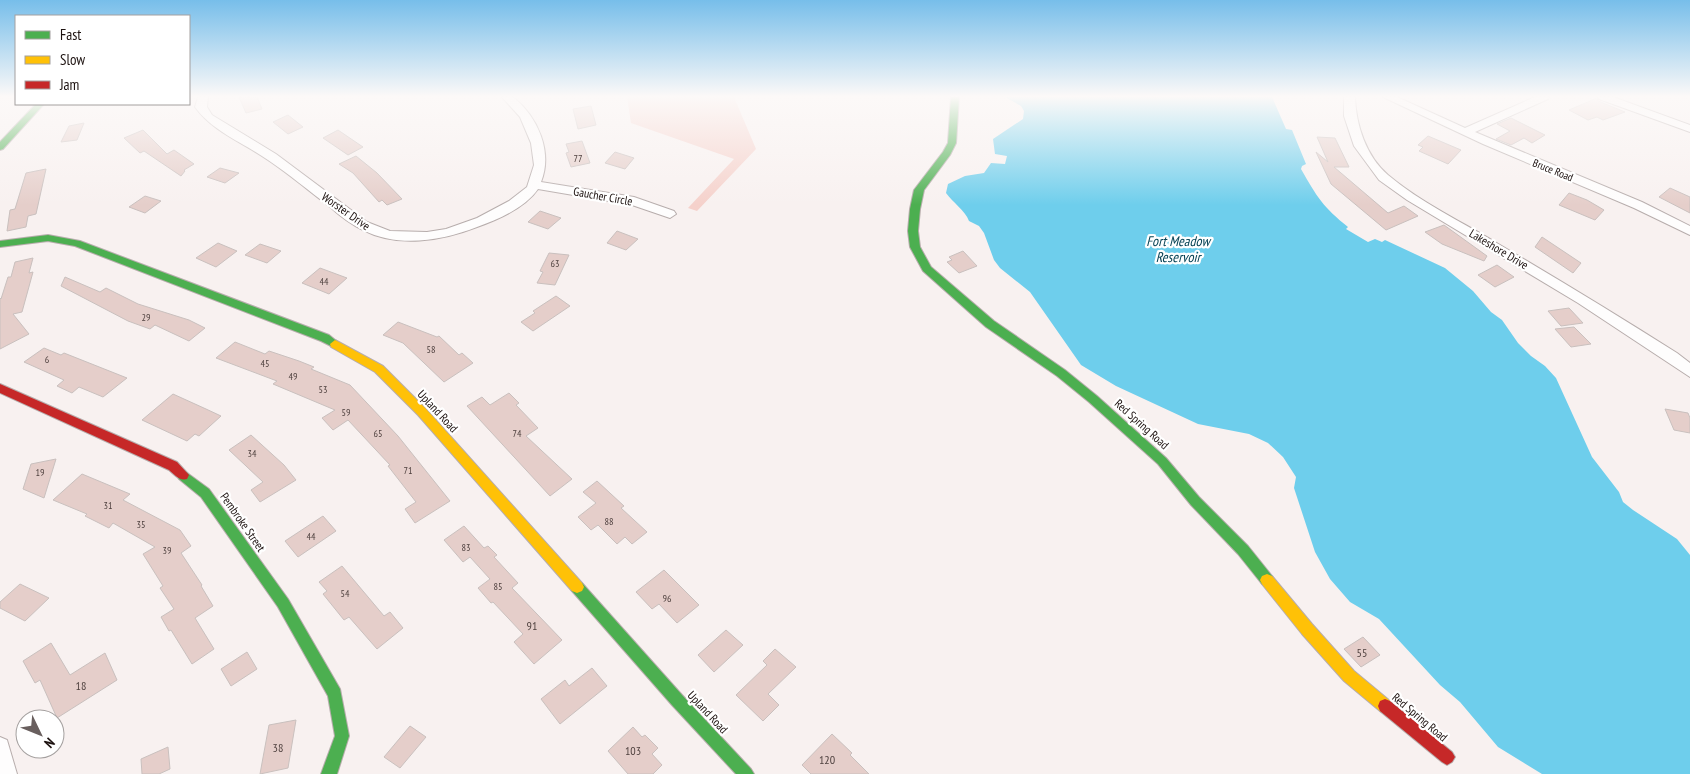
<svg xmlns="http://www.w3.org/2000/svg" width="1690" height="774" font-family="'PT Sans Narrow',sans-serif">
<style>
.green{fill:#f5d1cb}
.water{fill:#6eceec}
.building{fill:#e5ceca;stroke:#c9c0be}
.lines{fill:none;stroke-linecap:round;stroke-linejoin:round}
.street-casing{stroke:#b7adac;stroke-width:2}
.fast-casing{stroke:#b7adac;stroke-width:2}
.slow-casing{stroke:#b7adac;stroke-width:2}
.jam-casing{stroke:#b7adac;stroke-width:2}
.street{fill:#fefdfd;fill-rule:evenodd}
.fast{fill:#4caf50;fill-rule:evenodd}
.slow{fill:#ffc107;fill-rule:evenodd}
.jam{fill:#c62828;fill-rule:evenodd}
.labels{text-anchor:middle;dominant-baseline:central;stroke-width:4.5;stroke-linejoin:round;paint-order:stroke}
.number-label{font-size:10px;fill:#4e403e}
.far-street-label{font-size:11px;fill:#1c110f;stroke:#fff}
.street-label{font-size:12px;fill:#1c110f;stroke:#fff}
.near-number-label{font-size:12px;fill:#4e403e}
.water-label{font-size:14px;font-style:italic;fill:#074355;stroke:#fff}
</style>
<rect width="100%" height="100%" fill="#f8f1f0"/>
<polygon class="green" points="627,97 734,97 756,149 697,211 688,208 734,159 631,123"/>
<path class="water" d="M1005,97h267l14,32 6,1 14,34 -4,2 -1,3c16,28 22,38 47,58l-2,2 22,13 7,-3 7,3 3,-2 60,28 28,23 18,21 11,8 16,23 13,13 14,10 11,12 36,79 27,35 4,10 10,8 44,29 13,16v219h-148l-44,-27 -38,-45 -20,-17 -61,-66 -29,-17 -20,-23 -15,-27 -21,-64 2,-11 -13,-20 -15,-14 -19,-9 -51,-10 -82,-38 -35,-21 -51,-73 -30,-24 -6,-8 -10,-27 -5,-7 -10,-5c-4,-11 -16,-18 -23,-28l2,-9 17,-8 19,-3 7,-10 14,1 2,-8 -12,-2 -2,-15 30,-20 1,-8 -3,-5z"/>
<g class="building">
<polygon points="239,97 257,97 262,109 246,113"/>
<polygon points="1597,98 1598,101 1625,112 1603,120 1597,117 1588,120 1569,110"/>
<polygon points="591,106 596,125 578,129 573,109"/>
<polygon points="288,115 303,127 288,134 273,122"/>
<polygon points="1511,118 1545,135 1532,143 1524,138 1511,145 1496,139 1510,131 1497,124"/>
<polygon points="84,123 77,140 61,142 69,126"/>
<polygon points="143,130 167,154 174,150 194,164 184,170 185,171 181,176 144,151 140,153 124,138"/>
<polygon points="338,130 363,147 348,155 323,138"/>
<polygon points="1428,136 1461,150 1448,164 1419,151 1423,147 1418,145"/>
<polygon points="1317,137 1335,138 1349,167 1334,167 1388,213 1404,206 1418,216 1386,230 1331,184 1316,152 1328,162"/>
<polygon points="582,141 590,163 571,167 566,153 569,152 566,144"/>
<polygon points="615,152 634,158 625,169 605,163"/>
<polygon points="356,156 377,173 402,199 387,205 382,200 379,202 353,173 339,164"/>
<polygon points="220,168 239,173 225,183 207,177"/>
<polygon points="46,169 36,214 28,216 26,227 7,231 10,210 15,209 26,173"/>
<polygon points="1670,188 1690,197 1690,213 1659,197"/>
<polygon points="1569,193 1587,200 1604,210 1595,220 1559,205"/>
<polygon points="145,196 161,201 145,213 129,207"/>
<polygon points="540,211 561,218 548,229 528,222"/>
<polygon points="1444,225 1487,256 1484,261 1442,244 1425,232"/>
<polygon points="617,231 638,239 626,250 607,243"/>
<polygon points="1542,237 1581,263 1573,273 1535,247"/>
<polygon points="218,243 237,251 216,267 196,258"/>
<polygon points="260,244 281,251 267,263 245,255"/>
<polygon points="963,251 977,266 959,273 947,262 952,260 949,257"/>
<polygon points="549,253 569,255 555,285 537,283 543,272 540,271"/>
<polygon points="33,258 29,273 33,272 22,312 13,314 29,334 0,349 0,298 1,299 8,277 11,277 15,262"/>
<polygon points="1497,265 1514,277 1495,287 1478,275"/>
<polygon points="320,268 347,278 329,294 302,283"/>
<polygon points="65,277 100,292 106,288 138,304 189,320 205,328 189,341 155,325 150,329 128,321 61,286"/>
<polygon points="556,296 570,306 533,331 521,322 535,313 533,311"/>
<polygon points="1569,308 1583,323 1561,326 1548,311"/>
<polygon points="398,322 437,337 439,336 459,355 462,353 473,363 444,382 403,343 383,335"/>
<polygon points="1574,327 1591,344 1571,347 1555,329"/>
<polygon points="235,342 265,354 269,351 299,361 314,367 311,369 350,385 398,436 450,501 415,523 405,509 416,502 388,466 390,465 348,420 333,430 322,418 335,410 273,384 277,381 216,358"/>
<polygon points="44,348 61,355 64,353 127,378 103,397 79,387 72,393 57,386 64,380 24,362"/>
<polygon points="509,393 519,403 516,405 538,428 526,436 572,479 550,496 467,406 482,397 490,405"/>
<polygon points="173,394 206,409 221,416 199,436 195,434 187,441 142,420"/>
<polygon points="1665,409 1688,413 1690,418 1690,433 1674,430"/>
<polygon points="251,435 284,465 296,480 260,502 251,490 263,482 229,450"/>
<polygon points="56,459 44,498 23,489 31,464"/>
<polygon points="82,474 130,494 123,500 180,530 191,546 181,553 202,585 201,586 213,606 195,618 214,649 192,664 171,630 169,631 161,617 174,609 160,588 163,586 143,554 155,547 113,523 109,528 85,516 87,514 53,500"/>
<polygon points="597,481 624,506 621,508 647,532 632,544 625,537 617,544 598,525 591,530 578,517 596,503 583,492"/>
<polygon points="323,516 336,531 298,557 285,541"/>
<polygon points="464,526 484,548 488,546 497,555 494,557 518,583 512,588 562,640 534,664 514,642 523,634 493,602 491,603 478,588 490,579 470,557 463,562 444,540"/>
<polygon points="342,566 384,616 390,612 403,628 377,649 349,617 344,620 323,594 327,591 319,582"/>
<polygon points="664,570 699,605 677,623 659,604 652,609 636,592"/>
<polygon points="20,584 49,598 25,621 0,608 0,602"/>
<polygon points="726,630 743,645 714,672 698,655"/>
<polygon points="1363,637 1380,655 1361,667 1344,649"/>
<polygon points="51,643 70,675 105,653 117,680 57,718 40,680 35,683 23,661"/>
<polygon points="775,649 796,667 768,694 779,705 763,721 736,695 767,665 763,661"/>
<polygon points="247,652 257,669 231,686 221,669"/>
<polygon points="592,668 607,686 560,724 541,699 565,680 569,686"/>
<polygon points="296,720 288,768 260,774 269,725"/>
<polygon points="410,726 426,737 400,768 384,757"/>
<polygon points="633,727 642,737 645,735 658,748 652,754 662,765 653,774 628,774 608,751"/>
<polygon points="832,734 852,753 850,755 869,774 811,774 802,765"/>
<polygon points="168,747 170,769 159,774 142,774 141,759"/>
</g>
<g class="lines">
<defs>
<g id="street">
<path d="M198,97h10l-1,10 5,8 64,39 91,68 23,9 37,1 19,-3 31,-11 32,-17 18,-14 7,-22 -3,-22 -11,-26 -18,-20h11c25,20 40,55 28,85l93,15 40,14 2,3 -6,4 -38,-13 -94,-16c-13,19 -41,31 -61,38 -36,14 -79,21 -114,3 -13,-6 -24,-15 -34,-24 -20,-15 -40,-32 -61,-46 -24,-17 -55,-28 -73,-53z"/>
<path d="M1344,97h11c1,28 11,59 33,78 32,27 72,46 107,67 61,36 122,73 182,111l13,10v14l-112,-74 -171,-103 -28,-20 -25,-34 -10,-30z"/>
<polygon points="1383,97 1397,97 1465,128 1535,97 1549,97 1548,99 1475,132 1642,202 1690,226 1690,235 1634,208 1483,144"/>
<polygon points="1598,97 1613,97 1690,125 1690,132 1599,99"/>
<polygon points="0,737 7,740 17,774 0,774"/>
</g>
<g id="fast">
<polygon points="951,97 959,97 956,143 950,155 924,190 920,209 918,231 920,247 931,267 994,321 1065,370 1097,396 1166,458 1199,497 1248,546 1272,576 1274,580 1272,584 1267,586 1262,584 1238,554 1191,505 1158,464 1089,402 1057,376 986,327 923,271 910,247 908,231 910,209 914,190 943,152 948,143"/>
<polygon points="36,104 44,104 3,149 0,150 0,142"/>
<polygon points="48,235 80,241 329,335 340,344 335,348 321,341 75,246 48,241 0,247 0,241"/>
<polygon points="183,470 209,489 288,599 340,689 349,736 337,774 321,774 335,736 328,696 278,607 201,497 179,479 177,475 179,471"/>
<polygon points="577,581 582,583 682,695 751,769 754,774 736,774 672,705 572,591 570,587 572,583"/>
</g>
<g id="slow">
<polygon points="335,340 383,366 426,409 582,583 584,587 582,591 577,593 572,591 418,415 375,372 331,347 330,344"/>
<polygon points="1267,574 1272,576 1312,624 1354,671 1390,701 1392,706 1390,711 1385,713 1380,711 1344,681 1302,634 1262,584 1260,580 1262,576"/>
</g>
<g id="jam">
<path d="M0,384l177,78 12,13 -2,4c-8,2 -12,-4 -18,-9l-169,-77z"/>
<polygon points="1385,699 1390,701 1452,752 1455,757 1452,762 1447,765 1442,762 1380,711 1378,706 1380,701"/>
</g>
</defs>
<use href="#street" class="street-casing"/>
<use href="#fast" class="fast-casing"/>
<use href="#slow" class="slow-casing"/>
<use href="#jam" class="jam-casing"/>
<use href="#street" class="street"/>
<use href="#fast" class="fast"/>
<use href="#slow" class="slow"/>
<use href="#jam" class="jam"/>
</g>
<linearGradient id="sky" x2="0" y2="1"><stop stop-color="#77beea"/><stop offset="0.47" stop-color="#fcf9f8"/><stop offset="1" stop-color="#fcf9f8" stop-opacity="0"/></linearGradient>
<rect width="1690" height="205" fill="url(#sky)"/>
<g class="labels">
<g class="number-label">
<text x="578" y="158">77</text>
<text x="555" y="263">63</text>
<text x="324" y="281">44</text>
<text x="146" y="317">29</text>
<text x="431" y="349">58</text>
<text x="47" y="359">6</text>
<text x="265" y="363">45</text>
<text x="293" y="376">49</text>
<text x="323" y="389">53</text>
<text x="346" y="412">59</text>
<text x="378" y="433">65</text>
<text x="517" y="433">74</text>
<text x="252" y="453">34</text>
<text x="408" y="470">71</text>
<text x="40" y="472">19</text>
<text x="108" y="505">31</text>
<text x="609" y="521">88</text>
<text x="141" y="524">35</text>
<text x="311" y="536">44</text>
<text x="466" y="547">83</text>
<text x="167" y="550">39</text>
<text x="498" y="586">85</text>
<text x="345" y="593">54</text>
<text x="667" y="598">96</text>
</g>
<g class="far-street-label">
<text transform="translate(1553 170) rotate(22)">Bruce Road</text>
</g>
<g class="street-label">
<text transform="translate(603 196) rotate(10)">Gaucher Circle</text>
<text transform="translate(346 211) rotate(35)">Worster Drive</text>
<text transform="translate(1499 249) rotate(31)">Lakeshore Drive</text>
<text transform="translate(438 411) rotate(47)">Upland Road</text>
<text transform="translate(1142 424) rotate(42)">Red Spring Road</text>
<text transform="translate(243 522) rotate(55)">Pembroke Street</text>
<text transform="translate(708 712) rotate(47)">Upland Road</text>
<text transform="translate(1420 717) rotate(40)">Red Spring Road</text>
</g>
<g class="near-number-label">
<text x="532" y="625">91</text>
<text x="1362" y="652">55</text>
<text x="81" y="685">18</text>
<text x="278" y="747">38</text>
<text x="633" y="750">103</text>
<text x="827" y="759">120</text>
</g>
<g class="water-label">
<text x="1178" y="241">Fort Meadow<tspan x="1178" dy="16">Reservoir</tspan></text>
</g>
</g>
<rect x="15" y="15" width="175" height="90" fill="#ffffff" stroke="#a4a09f"/>
<rect x="25" y="31" width="25" height="8" fill="#4caf50" stroke="#a4a09f"/>
<text x="60" y="40" font-size="15" fill="#1c110f">Fast</text>
<rect x="25" y="56" width="25" height="8" fill="#ffc107" stroke="#a4a09f"/>
<text x="60" y="65" font-size="15" fill="#1c110f">Slow</text>
<rect x="25" y="81" width="25" height="8" fill="#c62828" stroke="#a4a09f"/>
<text x="60" y="90" font-size="15" fill="#1c110f">Jam</text>
<g transform="translate(40 734) rotate(133)"><circle r="24" fill="#ffffff" stroke="#a4a09f"/>
<path d="M0-4L9 19L0 12L-9 19Z" fill="#695f5e"/>
<text y="-8" font-size="14" font-weight="bold" text-anchor="middle" fill="#1c110f">N</text>
</g>
</svg>
